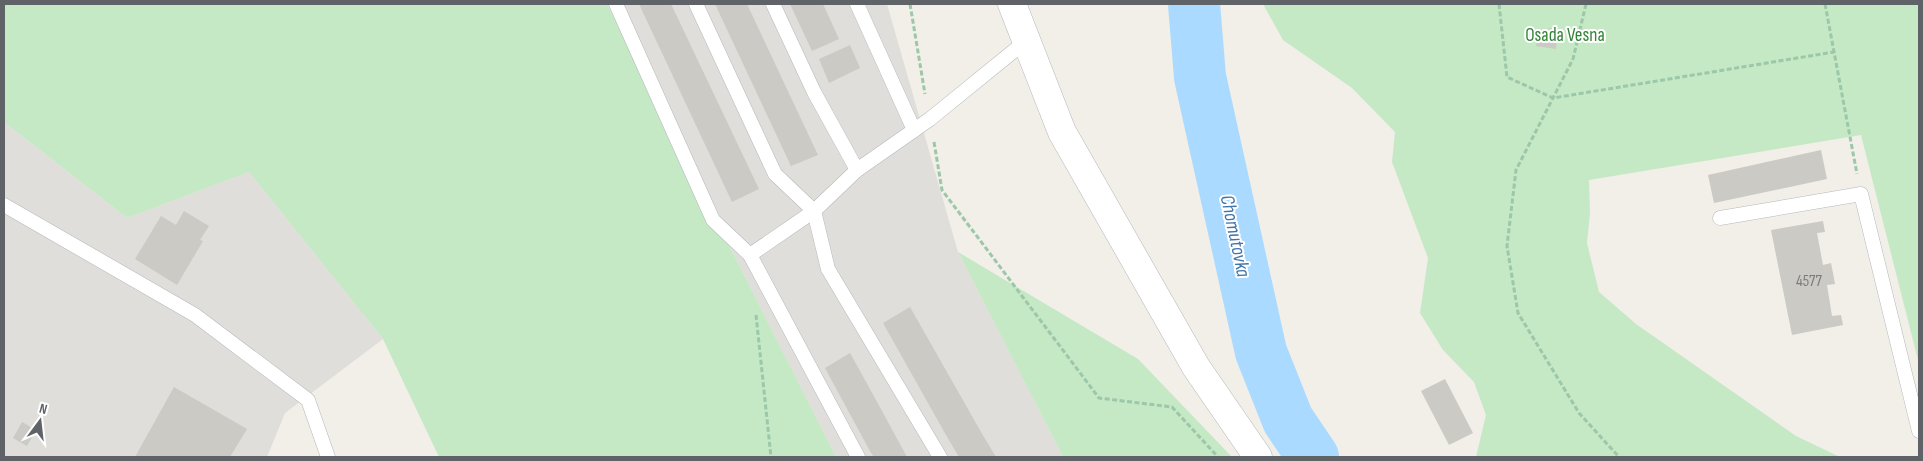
<svg xmlns="http://www.w3.org/2000/svg" width="1923" height="461" font-family="'Sofia Sans Condensed',sans-serif">
<style>
.industrial{fill:#e0deda}
.green{fill:#c5e8c5}
.lines{fill:none;stroke-linecap:round;stroke-linejoin:round}
.river{stroke:#aadaff;stroke-width:52}
.building{fill:#cccac5}
.service-casing{stroke:#b5b8bc;stroke-width:15}
.tertiary-casing{stroke:#b5b8bc;stroke-width:29}
.path{stroke:#9cc7a9;stroke-width:3;stroke-dasharray:5 2.5;stroke-linecap:butt}
.service{stroke:#fff;stroke-width:14}
.tertiary{stroke:#fff;stroke-width:28}
.labels{text-anchor:middle;dominant-baseline:central;stroke-width:4;stroke-linejoin:round;paint-order:stroke}
.number-label{font-size:16px;fill:#7a7d7f}
.park-label{font-size:19px;fill:#348238;stroke:#fff}
.water-label{font-size:20px;font-style:italic;fill:#4174aa;stroke:#fff}
</style>
<rect width="100%" height="100%" fill="#f1efe8"/>
<g class="industrial">
<polygon points="607,4 887,4 958,252 1063,457 836,457"/>
<polygon points="4,122 127,218 249,172 383,339 285,413 267,457 4,457"/>
</g>
<g class="green">
<polygon points="4,4 607,4 836,457 439,457 383,339 249,172 127,218 4,122"/>
<polygon points="1263,4 1919,4 1919,364 1861,135 1589,180 1590,213 1587,243 1599,292 1636,324 1796,436 1840,457 1476,457 1486,415 1474,382 1443,350 1420,313 1428,258 1392,162 1395,132 1352,88 1283,40"/>
<polygon points="958,252 1138,359 1232,457 1063,457"/>
</g>
<g class="lines">
<polyline class="river" points="1194,4 1200,77 1261,352 1288,420 1313,457"/>
</g>
<g class="building">
<polygon points="639,4 671,4 759,189 732,202"/>
<polygon points="715,4 747,4 818,155 791,166"/>
<polygon points="790,4 823,4 839,39 812,51"/>
<polygon points="1549,28 1558,29 1556,49 1536,46 1538,31 1548,32"/>
<polygon points="850,45 860,68 829,83 819,59"/>
<polygon points="1821,150 1827,179 1714,203 1708,175"/>
<polygon points="184,211 209,226 200,240 203,241 177,285 135,259 161,216 176,225"/>
<polygon points="1823,221 1825,232 1817,233 1823,265 1831,263 1833,273 1835,284 1827,285 1832,316 1841,315 1843,325 1792,335 1771,230"/>
<polygon points="910,307 981,432 996,457 959,457 946,435 883,323"/>
<polygon points="850,353 870,389 907,457 874,457 871,453 825,368"/>
<polygon points="1445,379 1473,433 1449,445 1421,391"/>
<polygon points="174,387 247,429 230,457 135,457"/>
<polygon points="22,422 36,430 27,446 13,438"/>
</g>
<g class="lines">
<defs>
<g id="service">
<polyline points="616,4 713,220 750,255 814,211 857,170 930,119 1026,41"/>
<polyline points="696,4 775,174 814,211 828,269 940,457"/>
<polyline points="773,4 814,92 857,170"/>
<polyline points="857,4 914,130"/>
<polyline points="4,205 195,315 308,400 328,457"/>
<polyline points="1720,218 1861,194 1919,431"/>
<polyline points="750,255 858,457"/>
</g>
<polyline id="tertiary" points="1012,4 1062,132 1196,367 1258,457"/>
</defs>
<use href="#service" class="service-casing"/>
<use href="#tertiary" class="tertiary-casing"/>
<g class="path">
<polyline points="910,4 925,94"/>
<polyline points="1499,4 1507,77 1553,98 1834,52"/>
<polyline points="1586,4 1573,59 1516,170 1507,246 1518,313 1579,413 1619,457"/>
<polyline points="1825,4 1857,174"/>
<polyline points="934,142 942,190 1099,398 1172,407 1218,457"/>
<polyline points="756,315 771,457"/>
</g>
<use href="#service" class="service"/>
<use href="#tertiary" class="tertiary"/>
</g>
<g class="labels">
<g class="number-label">
<text x="1809" y="281">4577</text>
</g>
<g class="park-label">
<text x="1565" y="35">Osada Vesna</text>
</g>
<g class="water-label">
<text transform="translate(1235 236) rotate(78)">Chomutovka</text>
</g>
</g>
<rect width="1923" height="461" fill="none" stroke="#5f6368" stroke-width="10"/>
<g transform="translate(40 421) rotate(15)" stroke="#ffffff" stroke-width="4" paint-order="stroke">
<path d="M0-4L9 19L0 12L-9 19Z" fill="#5f6368"/>
<text y="-8" font-size="14" font-weight="bold" text-anchor="middle" fill="#5f6368">N</text>
</g>
</svg>
